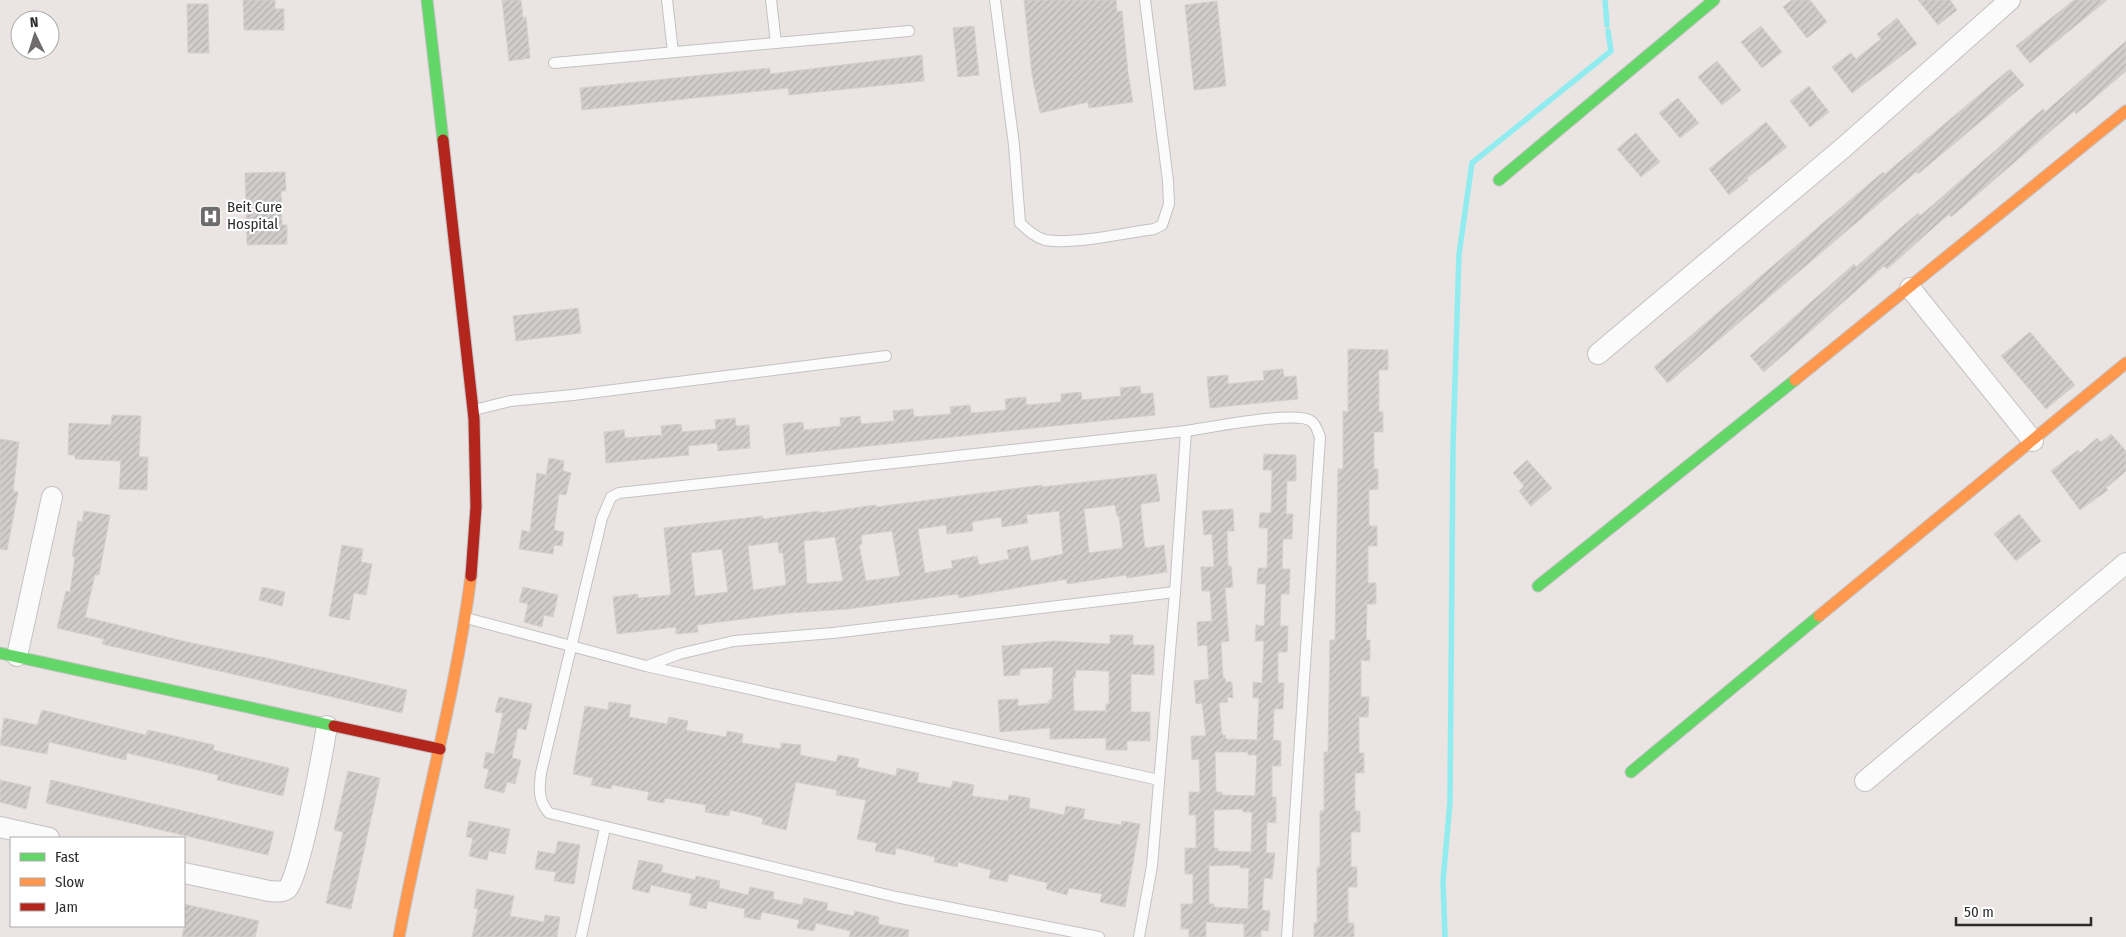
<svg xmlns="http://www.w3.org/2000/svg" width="2126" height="937" font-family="'Fira Sans Condensed',sans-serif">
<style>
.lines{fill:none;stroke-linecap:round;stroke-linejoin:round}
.stream{stroke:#91ecf0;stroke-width:5.5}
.building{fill:url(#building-hatch);stroke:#d5d0ce;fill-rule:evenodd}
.lane-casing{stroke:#c4c2c3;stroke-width:12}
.street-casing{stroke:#c4c2c3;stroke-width:22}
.fast-casing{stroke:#c4c2c3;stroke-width:13}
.slow-casing{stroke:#c4c2c3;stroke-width:13}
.jam-casing{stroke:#c4c2c3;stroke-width:13}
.lane{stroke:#fcfbfb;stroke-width:10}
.street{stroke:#fcfbfb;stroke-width:20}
.fast{stroke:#63d668;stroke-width:11}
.slow{stroke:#ff974d;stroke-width:11}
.jam{stroke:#b3261e;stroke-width:11}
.labels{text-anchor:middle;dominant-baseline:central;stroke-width:4.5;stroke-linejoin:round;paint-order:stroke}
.poi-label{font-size:15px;fill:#2c2c2c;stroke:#fff;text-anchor:start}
</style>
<defs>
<pattern id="building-hatch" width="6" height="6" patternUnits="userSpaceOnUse" patternTransform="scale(1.25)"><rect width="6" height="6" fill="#d1cdcb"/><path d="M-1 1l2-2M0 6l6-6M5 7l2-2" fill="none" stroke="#b4b0ae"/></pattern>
</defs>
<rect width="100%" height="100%" fill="#eae4e2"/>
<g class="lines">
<g class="stream">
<polyline points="1605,0 1607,25"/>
<polyline points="1445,937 1443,881 1450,802 1453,447 1459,254 1472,163 1611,51 1608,31"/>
</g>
</g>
<g class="building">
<polygon points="243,0 275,0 275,9 284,9 284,30 244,30"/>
<polygon points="502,0 521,0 523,18 526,17 530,58 509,61"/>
<polygon points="1024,0 1116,0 1117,12 1122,11 1128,73 1133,102 1089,108 1088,102 1040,113 1032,75"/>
<polygon points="1792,0 1810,0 1827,22 1807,38 1783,7"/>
<polygon points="1918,0 1950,0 1957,10 1938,25"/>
<polygon points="2074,0 2107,0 2030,63 2016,46"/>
<polygon points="1217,1 1226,86 1194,90 1185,5"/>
<polygon points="187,4 208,4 209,53 188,53"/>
<polygon points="1897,18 1917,44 1852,93 1832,67 1851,53 1856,59 1881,39 1877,34"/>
<polygon points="974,26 979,75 958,77 953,28"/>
<polygon points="1761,26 1782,52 1762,68 1741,42"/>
<polygon points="2126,41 2126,71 2076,114 2074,111 1951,217 1949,214 1887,269 1884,266 1764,372 1750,356 1854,264 1856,267 1918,213 1920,216 2043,109 2045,112"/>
<polygon points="922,55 924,81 789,95 788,88 582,110 580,88 770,68 770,74"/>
<polygon points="1717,61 1741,90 1722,105 1698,77"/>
<polygon points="2010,69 2024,85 1918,174 1916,172 1668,383 1654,367 1883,172 1885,174"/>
<polygon points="1809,86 1829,112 1810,127 1790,101"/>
<polygon points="1678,98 1699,123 1680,138 1659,113"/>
<polygon points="1766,122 1787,147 1747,178 1748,180 1729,195 1709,169"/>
<polygon points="1636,133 1660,162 1641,177 1617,149"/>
<polygon points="285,172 286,191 281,191 282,225 287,225 287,244 247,245 245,173"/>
<polygon points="578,308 581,333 516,341 513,316"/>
<polygon points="2030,332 2075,385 2046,409 2001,356"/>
<polygon points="1348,349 1388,350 1388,370 1379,370 1379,412 1383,412 1383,432 1374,432 1374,469 1378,469 1378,489 1369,490 1369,526 1377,526 1377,546 1368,546 1368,583 1376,583 1376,604 1367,604 1366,640 1370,640 1370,661 1361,660 1361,697 1369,697 1368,717 1359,717 1359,753 1364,753 1364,773 1355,773 1355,811 1360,811 1360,832 1351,832 1351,867 1357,867 1357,887 1348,887 1348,923 1354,923 1354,937 1314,937 1314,923 1317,923 1317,867 1320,867 1320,811 1324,811 1324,752 1328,752 1330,640 1335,640 1338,469 1343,469 1343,411 1348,412"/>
<polygon points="1283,369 1284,377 1296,376 1298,399 1210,408 1207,377 1228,375 1228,384 1264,380 1263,371"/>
<polygon points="1140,386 1141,394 1153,393 1155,415 786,455 783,424 803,422 804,430 841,426 840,418 860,416 861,424 894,421 893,411 913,409 914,417 951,414 950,407 970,405 971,413 1006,410 1005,399 1026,397 1026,405 1061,402 1061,394 1081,392 1082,400 1121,396 1120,388"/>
<polygon points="112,415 141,416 139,457 148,457 147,490 119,489 121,461 75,459 75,455 68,455 69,423 111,425"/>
<polygon points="735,418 736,426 749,425 750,448 718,451 717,443 688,446 689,455 606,463 604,432 624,430 625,438 662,435 661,426 681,424 682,432 716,429 715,420"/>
<polygon points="2111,434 2126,451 2126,471 2106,488 2108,490 2080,510 2051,471 2078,450 2080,453 2097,438 2101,442"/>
<polygon points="0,439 19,442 13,491 18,492 7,550 0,549"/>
<path d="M1264,454l32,1v26h-9l-1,33h7l-1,25h-9l-1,30h8l-1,25h-8l-1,32h8l-1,26h-9v31h6l-1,26h-9l-1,31 8,1v25h-9v31h4v26l-9,-1 -1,31h9l-3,26 -8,-1 -2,32 8,1 -2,20 -7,-1v7h-17v-13l-38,-2v15h-17v-8h-8v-25h12v-30h-8v-26h11v-33h-7v-23h11l-1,-33 -7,1 -1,-24h15l-4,-33 -6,1 -2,-23 15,-2 -2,-34 -9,1 -1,-24 15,-1 -2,-30h-8l-1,-24h13l-2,-33 -8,1 -2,-24 31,-2 1,22h-7l1,35h3l2,21 -8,1 4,53 -8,1 2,36h2l1,4h6l1,16 -6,-1 1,5 -9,1 3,32h3l1,4 31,1 2,-42h-6v-16l9,1 2,-42h-9l1,-16 8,1 2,-42h-9l1,-16h9l1,-40h-9l1,-15h11l1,-43h-9zM1215,752h33v3h9l-2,41 -33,-1v-3h-6zM1243,809v3h9l-1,40 -33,-1v-3h-4v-38zM1240,865v3h9l-1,41 -34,-2v-3h-5v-38z"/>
<polygon points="549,458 564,461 563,471 571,473 566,495 559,494 554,530 564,532 562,546 554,545 553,554 519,549 522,530 530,532 537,473 546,475"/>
<polygon points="1527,460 1552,488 1531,506 1519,491 1524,486 1513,473"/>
<path d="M1156,474l4,27 -19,3v9l4,35 19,-3 3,27 -40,6 -1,-3 -59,9v-5l-108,19 -1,-4 -110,15 -59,4 -92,12 1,7 -22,2v-7l-59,7 -4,-37 25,-3v4l33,-3 -7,-67 99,-12v3l56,-8v2l57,-8v2l166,-22v2zM1115,505l2,11h2l4,32 -34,5 -5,-44zM1059,511l4,43 -32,7 -3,-15 -21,4 2,9 -30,6 -2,-9 -26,5 2,7 -28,5 -7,-44 28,-4 1,9 26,-3 -1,-9 29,-5 1,10 26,-4 -2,-8zM892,531l8,45 -34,5 -7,-36 3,-1 -1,-9zM835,537l8,44 -36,3 -3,-43zM778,542l1,11h4l3,32 -33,5 -5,-44zM722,549l6,43 -33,4 -4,-43z"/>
<polygon points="84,511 110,515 99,575 95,575 85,617 187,642 266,658 407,690 402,713 102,644 104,639 57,628 66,591 70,592 75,557 72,556 78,521 82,522"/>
<polygon points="2019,514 2041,541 2016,561 1994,534"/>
<polygon points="342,545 363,549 361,562 372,564 366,595 354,593 349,620 329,616"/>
<polygon points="262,587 285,592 282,606 259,600"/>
<polygon points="523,587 558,595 553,617 544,615 542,627 524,622 528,604 519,602"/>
<path d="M1110,635h23v10h21v30l-23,-1v38h19v29h-23v9h-21v-12l-56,1v-11l-50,4 -2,-32 20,-1v7l31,-3v-3h3l1,-33 -33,2v6l-16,1 -2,-30 52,-5 56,3zM1076,670l33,1v33h-3v7h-32l-1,-33h2z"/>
<polygon points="499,697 532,704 526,730 518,728 512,758 521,760 515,784 507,782 504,793 484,788 489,769 483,768 486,752 494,754 503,713 495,712"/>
<polygon points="609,702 631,705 629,717 667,724 669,717 688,721 686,730 726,737 727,731 743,734 742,743 781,749 781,743 801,745 800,755 836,762 838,755 859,759 857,767 896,776 897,768 919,773 917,782 951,788 953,781 974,785 972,796 1008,801 1009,795 1030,798 1029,808 1064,815 1066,806 1085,809 1083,819 1121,825 1122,821 1140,824 1125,907 1100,902 1102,894 1069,888 1067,895 1046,889 1048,883 1009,874 1007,882 989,878 991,870 958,862 957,867 934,862 935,857 896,848 895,855 875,851 877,843 857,839 866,800 836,795 837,790 796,782 786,830 762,824 763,818 730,810 729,816 705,812 706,805 665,798 664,803 647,800 649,792 612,785 611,789 591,785 593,778 573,774 585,706 608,710"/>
<polygon points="42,710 146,735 148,730 214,745 213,750 289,768 283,796 217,780 218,775 127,753 126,760 49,742 47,754 0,745 4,718 37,725"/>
<polygon points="348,771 380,778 351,909 326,903 343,832 334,830"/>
<polygon points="0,780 31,787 26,809 0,802"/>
<polygon points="51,780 274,832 268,855 46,803"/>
<polygon points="469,821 510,829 505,854 489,851 487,860 469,856 473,838 466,837"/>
<polygon points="558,841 580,845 574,884 554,881 556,872 535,869 538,851 555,854"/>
<polygon points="639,860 663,865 661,872 695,880 696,876 720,881 719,888 748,895 750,887 774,892 773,899 802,905 804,898 828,903 826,910 854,916 855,911 879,917 878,924 909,930 908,937 849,937 851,931 816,923 814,931 797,928 799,920 762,912 760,920 744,917 745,909 708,901 706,909 689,905 692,894 651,885 649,893 632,889"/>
<polygon points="477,889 514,896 510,916 544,922 545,915 560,917 557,937 472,937 478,909 474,908"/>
<polygon points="184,904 259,921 255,937 182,937 184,928"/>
</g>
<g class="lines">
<defs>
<g id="lane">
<polyline points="667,0 673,52"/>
<polyline points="771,0 776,43"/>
<path d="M995,0l19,145 6,78c7,7 15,14 25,17 29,5 79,-7 109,-11l8,-4 7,-21 -1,-23 -23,-181"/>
<polyline points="554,63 909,31"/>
<polyline points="474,410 510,401 573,395 886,356"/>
<polyline points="466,618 646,666 1159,780"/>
<polyline points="647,666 679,654 734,641 833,633 1175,592"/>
<polyline points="581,937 605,828"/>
<path d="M1099,937l-203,-40 -347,-84c-11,-13 -10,-23 -8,-40l61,-255 9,-21 8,-4 567,-62c22,-3 110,-21 125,-10 5,3 7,11 9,16l-33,500"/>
<polyline points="1139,937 1152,866 1175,592 1186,431"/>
</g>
<g id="street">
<polyline points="1910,288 2033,441"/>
<polyline points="1598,354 1843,148 2010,0"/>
<polyline points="17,656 52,497"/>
<polyline points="1865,781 2126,563"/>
<polyline points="0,827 49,838"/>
<path d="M184,873l85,18c5,0 13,2 18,-2 13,-11 36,-139 40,-163"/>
</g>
<g id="fast">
<polyline points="427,0 443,140"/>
<polyline points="1499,180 1714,0"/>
<polyline points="1538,586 1795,380"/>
<polyline points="0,653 334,726"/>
<polyline points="1631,772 1819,616"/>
</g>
<g id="slow">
<polyline points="1795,380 2126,111"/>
<polyline points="1819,616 2126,363"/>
<path d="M399,937c22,-121 56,-239 72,-361"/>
</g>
<g id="jam">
<polyline points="443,140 474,419 476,507 471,576"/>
<polyline points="334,726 440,749"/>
</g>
</defs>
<use href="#lane" class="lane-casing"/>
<use href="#street" class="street-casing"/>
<use href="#fast" class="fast-casing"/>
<use href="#slow" class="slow-casing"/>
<use href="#jam" class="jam-casing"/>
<use href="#lane" class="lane"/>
<use href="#street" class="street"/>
<use href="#fast" class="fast"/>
<use href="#slow" class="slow"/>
<use href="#jam" class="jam"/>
</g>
<defs>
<symbol id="hospital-square" viewBox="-11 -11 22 22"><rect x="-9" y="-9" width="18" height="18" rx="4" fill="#6e6c6c" stroke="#fff"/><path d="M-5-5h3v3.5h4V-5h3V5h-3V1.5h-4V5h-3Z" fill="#fff"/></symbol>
</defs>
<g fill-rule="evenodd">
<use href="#hospital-square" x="198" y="204" width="25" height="25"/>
</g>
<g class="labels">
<g class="poi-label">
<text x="227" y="207">Beit Cure<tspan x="227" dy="17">Hospital</tspan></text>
</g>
</g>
<rect x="10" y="837" width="175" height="90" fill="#ffffff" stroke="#ababab"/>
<rect x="20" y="853" width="25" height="8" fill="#63d668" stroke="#ababab"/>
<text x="55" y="862" font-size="15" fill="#2c2c2c">Fast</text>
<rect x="20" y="878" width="25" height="8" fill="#ff974d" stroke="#ababab"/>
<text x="55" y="887" font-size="15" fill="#2c2c2c">Slow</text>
<rect x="20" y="903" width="25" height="8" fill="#b3261e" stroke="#ababab"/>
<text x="55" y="912" font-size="15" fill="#2c2c2c">Jam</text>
<g transform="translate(35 35) rotate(356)"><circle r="24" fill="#ffffff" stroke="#ababab"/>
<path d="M0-4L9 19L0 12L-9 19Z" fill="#6e6c6c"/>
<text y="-8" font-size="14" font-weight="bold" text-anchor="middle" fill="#2c2c2c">N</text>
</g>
<path d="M1956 917v8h135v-8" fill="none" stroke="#2c2c2c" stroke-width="2.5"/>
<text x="1964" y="917" font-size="15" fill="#2c2c2c" stroke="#ffffff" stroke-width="4" paint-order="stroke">50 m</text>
</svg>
